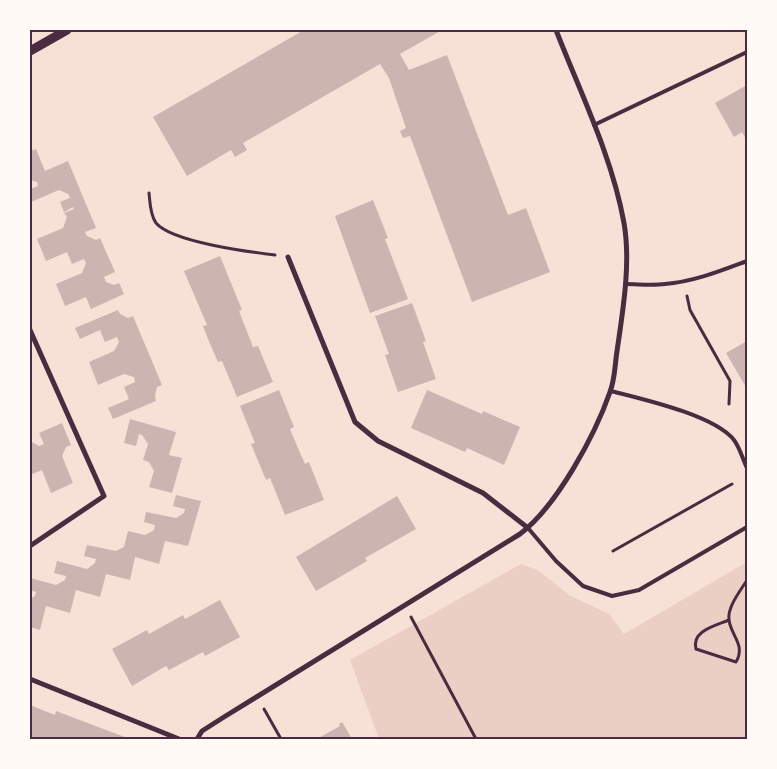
<svg xmlns="http://www.w3.org/2000/svg" width="777" height="769" font-family="Ubuntu,sans-serif">
<style>
.green{fill:#ebcfc5}
.building{fill:#ccb4b1}
.lines{fill:none;stroke-linecap:round;stroke-linejoin:round}
.path{stroke:#4a2c40;stroke-width:3}
.service{stroke:#4a2c40;stroke-width:4}
.minor{stroke:#4a2c40;stroke-width:5}
.tertiary{stroke:#4a2c40;stroke-width:9}
.neatline{fill:none;stroke:#4a2c40;stroke-width:2}
</style>
<rect width="100%" height="100%" fill="#f7e1d7"/>
<polygon class="green" points="747,562 747,739 379,739 350,660 521,564 538,570 569,595 609,614 624,634"/>
<g class="building">
<polygon points="304,30 442,30 400,54 409,70 447,55 508,215 526,208 550,272 472,302 410,136 403,138 400,131 406,128 389,78 380,64 243,143 247,150 235,157 231,150 187,176 153,117"/>
<polygon points="747,85 747,141 742,132 734,137 715,103"/>
<polygon points="36,149 45,171 68,161 96,228 85,232 87,236 96,240 100,238 115,272 104,277 106,282 114,285 119,283 124,294 91,309 86,297 65,306 56,284 82,273 86,263 84,259 72,264 67,252 46,261 37,239 63,228 67,217 64,213 74,209 73,207 64,212 60,202 70,198 68,194 59,190 31,202 30,189 38,186 37,182 30,180 30,151"/>
<polygon points="373,200 388,238 385,239 408,299 370,313 335,216"/>
<polygon points="220,256 242,310 239,311 253,347 258,346 273,382 237,397 222,361 218,362 210,344 203,326 207,325 184,271"/>
<polygon points="412,303 426,341 423,342 436,379 398,392 385,355 389,354 375,316"/>
<polygon points="118,310 120,314 128,318 133,316 162,385 157,387 155,396 156,401 113,419 108,408 129,399 124,387 135,382 134,377 124,374 98,385 89,362 114,351 119,342 117,337 105,342 100,330 80,339 75,328"/>
<polygon points="747,341 747,389 726,353"/>
<polygon points="279,390 294,427 290,429 297,446 305,464 309,462 324,500 285,515 270,478 266,480 251,444 255,443 240,406"/>
<polygon points="427,390 482,414 483,411 520,427 504,465 467,448 465,452 411,428"/>
<polygon points="130,419 176,432 169,455 182,458 172,493 149,487 154,471 149,462 143,460 148,444 142,435 139,434 136,446 124,443"/>
<polygon points="62,423 71,445 66,447 62,456 73,483 51,493 42,470 30,475 30,441 39,446 44,444 39,433"/>
<polygon points="176,495 201,501 188,546 165,541 159,564 135,557 130,580 106,574 100,597 76,590 70,613 46,606 40,630 30,627 30,599 35,596 36,592 30,590 30,578 56,585 65,580 66,576 54,573 57,561 87,569 95,563 96,559 84,556 87,545 116,551 124,547 128,531 145,535 154,530 155,525 144,522 146,512 176,518 184,513 185,509 173,506"/>
<polygon points="397,496 416,529 365,558 367,561 316,591 296,557"/>
<polygon points="220,600 240,637 205,656 203,652 169,670 166,666 132,686 112,649 147,630 149,634 183,615 185,619"/>
<polygon points="30,705 55,715 56,711 130,739 30,739"/>
<polygon points="342,722 352,739 317,739 340,726 339,724"/>
</g>
<g class="lines">
<g class="path">
<path d="M149,193c1,9 1,22 7,30 16,19 93,29 119,32"/>
<polyline points="687,296 690,310 730,381 729,404"/>
<polyline points="613,551 732,484"/>
<polyline points="411,617 476,739"/>
<path d="M729,620c-14,6 -38,11 -33,29l40,13c10,-17 -5,-26 -7,-42 -2,-13 12,-30 18,-40"/>
<polyline points="264,709 281,739"/>
</g>
<g class="service">
<polyline points="594,125 747,52"/>
<path d="M625,284c13,0 27,2 40,0 28,-2 55,-13 82,-23"/>
<path d="M611,391c31,8 103,24 123,49 6,8 9,20 13,28"/>
<polyline points="528,528 556,561 583,586 612,596 639,590 747,527"/>
</g>
<g class="minor">
<polyline points="288,257 355,422 378,441 483,493 528,528"/>
<polyline points="30,330 104,496 30,546"/>
<polyline points="30,679 179,739"/>
<path d="M197,739l5,-8 22,-14 296,-183c37,-28 75,-99 90,-142 5,-13 5,-28 7,-41 6,-41 14,-88 7,-128 -12,-67 -44,-131 -68,-193"/>
</g>
<polyline class="tertiary" points="30,51 67,30"/>
</g>
<rect width="777" height="769" fill="none" stroke="#fffaf5" stroke-width="62"/>
<rect x="31" y="31" width="715" height="707" class="neatline"/>
</svg>
